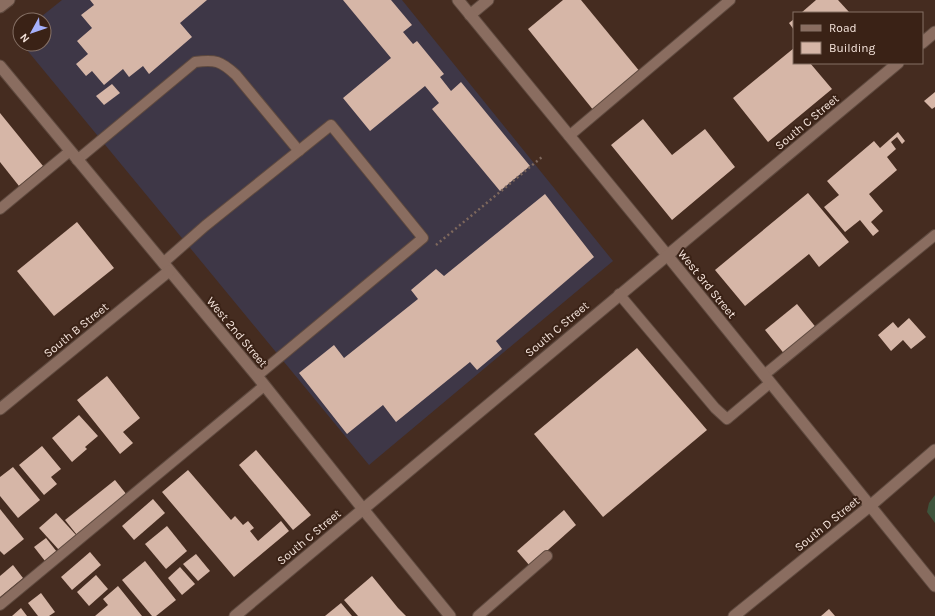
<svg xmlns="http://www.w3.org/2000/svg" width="935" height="616" font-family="Karla,sans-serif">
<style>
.commercial{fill:#3e3747}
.green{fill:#3e543c}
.building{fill:#d6b6a7}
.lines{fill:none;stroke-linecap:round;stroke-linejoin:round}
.service-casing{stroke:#5f4a3f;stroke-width:12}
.minor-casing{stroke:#5f4a3f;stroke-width:13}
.tertiary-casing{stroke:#5f4a3f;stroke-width:13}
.path{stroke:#7e685d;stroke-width:2.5;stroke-dasharray:2 3;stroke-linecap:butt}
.service{stroke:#8a6d60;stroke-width:10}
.minor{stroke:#8a6d60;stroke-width:11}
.tertiary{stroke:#8a6d60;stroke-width:11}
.labels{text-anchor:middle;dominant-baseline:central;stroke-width:4;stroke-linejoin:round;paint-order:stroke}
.street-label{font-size:12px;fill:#f5e4dc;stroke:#3a2216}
</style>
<rect width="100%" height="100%" fill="#452c20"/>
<polygon class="commercial" points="62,0 402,0 613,261 369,465 22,44 44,44 44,20 37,20"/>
<polygon class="green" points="935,495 935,523 927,512 929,503"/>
<g class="building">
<polygon points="90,0 207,0 180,23 192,37 149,74 143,66 129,77 123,69 104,85 92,71 86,76 76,64 88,54 77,41 92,28 81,15 94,5"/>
<polygon points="343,0 391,0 412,25 403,32 413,44 417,41 444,74 440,77 451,91 461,82 530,166 500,191 432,109 439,103 425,86 370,131 343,98 391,58"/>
<polygon points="563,0 581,0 641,73 594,111 528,29"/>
<polygon points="816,0 838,0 849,12 801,13"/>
<polygon points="794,19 794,30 789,23"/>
<polygon points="794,48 794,63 810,63 832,89 768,142 733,98"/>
<polygon points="112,84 120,93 104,105 96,96"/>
<polygon points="935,92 935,107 932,109 924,101"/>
<polygon points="0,113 43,166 19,186 0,162"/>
<polygon points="643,119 672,155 705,129 735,167 672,220 611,145"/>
<polygon points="898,132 905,141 902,144 897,137 891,142 896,149 887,157 897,170 869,194 883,211 871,222 879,231 873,236 860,220 845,232 824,207 839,195 827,181 874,141 880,148"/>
<polygon points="808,193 849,242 819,267 809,254 745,306 715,270"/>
<polygon points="545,194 594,257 496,341 502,349 477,370 470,362 396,422 383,405 347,434 299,373 334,345 344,358 418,299 411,290 436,269 444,276"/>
<polygon points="77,222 114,268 54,316 17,271"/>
<polygon points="797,304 818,330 786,356 765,330"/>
<polygon points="909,318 926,337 911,349 903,340 891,351 878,335 893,322 898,328"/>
<polygon points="637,348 707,430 603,517 534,434"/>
<polygon points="107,376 140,418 123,432 133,443 120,454 77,400"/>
<polygon points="79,415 98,436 85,447 87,449 72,462 52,438"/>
<polygon points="42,446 61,469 51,477 57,484 44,495 19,465"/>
<polygon points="256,450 311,515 293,530 239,465"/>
<polygon points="13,467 40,500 18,518 0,496 0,477"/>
<polygon points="188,470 231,520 235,516 243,525 248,521 254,528 250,531 258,541 281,521 289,531 234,577 162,492"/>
<polygon points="115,480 127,495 77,535 65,520"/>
<polygon points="153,499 165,513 134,540 122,526"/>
<polygon points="0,509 24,539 4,555 0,551"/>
<polygon points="564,510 576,525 530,566 517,551"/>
<polygon points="56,513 76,535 59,550 39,528"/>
<polygon points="167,526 187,551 166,569 145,544"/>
<polygon points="46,538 57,552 45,561 34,547"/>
<polygon points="90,552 101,565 72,590 61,577"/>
<polygon points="196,554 210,571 198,581 183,564"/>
<polygon points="145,561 176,600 156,616 152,616 122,580"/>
<polygon points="13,565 23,578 0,597 0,576"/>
<polygon points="180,567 195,584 182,595 168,578"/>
<polygon points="96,575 108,589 89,606 77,592"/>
<polygon points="372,576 398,608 406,616 358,616 344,600"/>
<polygon points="118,586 142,616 95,616 108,605 103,599"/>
<polygon points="41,593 55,612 49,616 38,616 28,603"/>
<polygon points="341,603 352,616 325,616"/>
<polygon points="21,608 27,616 12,616"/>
<polygon points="829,609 835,616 821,616"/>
</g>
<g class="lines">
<defs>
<g id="service">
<polyline points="569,136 730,0"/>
<path d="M77,160l118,-98c20,-3 26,-1 41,13l63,76"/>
<polyline points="0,209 70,151"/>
<polyline points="163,263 205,226 331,125 423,238 257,376"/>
<polyline points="619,294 715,408 727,419 770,383"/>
<polyline points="764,375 935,235"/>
<polyline points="0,605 264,386"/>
<polyline points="478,616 547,556"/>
</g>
<g id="minor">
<polyline points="0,7 9,0"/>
<polyline points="470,15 488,0"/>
<polyline points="0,66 257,376 363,509"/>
<polyline points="667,255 935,586"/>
<polyline points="0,409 169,271"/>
<polyline points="734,616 870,506 935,450"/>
</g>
<g id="tertiary">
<polyline points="458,0 667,255"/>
<polyline points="922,43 935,32"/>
<polyline points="363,509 450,616"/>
<polyline points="235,616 898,63"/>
</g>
</defs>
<use href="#service" class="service-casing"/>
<use href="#minor" class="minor-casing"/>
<use href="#tertiary" class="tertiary-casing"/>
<polyline class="path" points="436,245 542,157"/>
<use href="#service" class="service"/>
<use href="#minor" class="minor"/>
<use href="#tertiary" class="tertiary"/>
</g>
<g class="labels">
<g class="street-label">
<text transform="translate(807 122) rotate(-40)">South C Street</text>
<text transform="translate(707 284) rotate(51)">West 3rd Street</text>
<text transform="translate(557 329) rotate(-40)">South C Street</text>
<text transform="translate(76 330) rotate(-39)">South B Street</text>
<text transform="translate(237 332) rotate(50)">West 2nd Street</text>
<text transform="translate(827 524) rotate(-39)">South D Street</text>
<text transform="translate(309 537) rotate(-40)">South C Street</text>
</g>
</g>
<rect x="793" y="12" width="130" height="52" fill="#3a2216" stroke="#857065"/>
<rect x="801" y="25" width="20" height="6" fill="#8a6d60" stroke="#857065"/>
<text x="829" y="32" font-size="12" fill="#f5e4dc">Road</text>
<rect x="801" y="42" width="20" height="12" fill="#d6b6a7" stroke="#857065"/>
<text x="829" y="52" font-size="12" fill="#f5e4dc">Building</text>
<g transform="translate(32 32) rotate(230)"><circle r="19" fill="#3a2216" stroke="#857065"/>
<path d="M0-3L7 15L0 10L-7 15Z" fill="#a6b1fc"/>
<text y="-6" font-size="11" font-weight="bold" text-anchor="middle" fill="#f5e4dc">N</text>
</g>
</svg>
